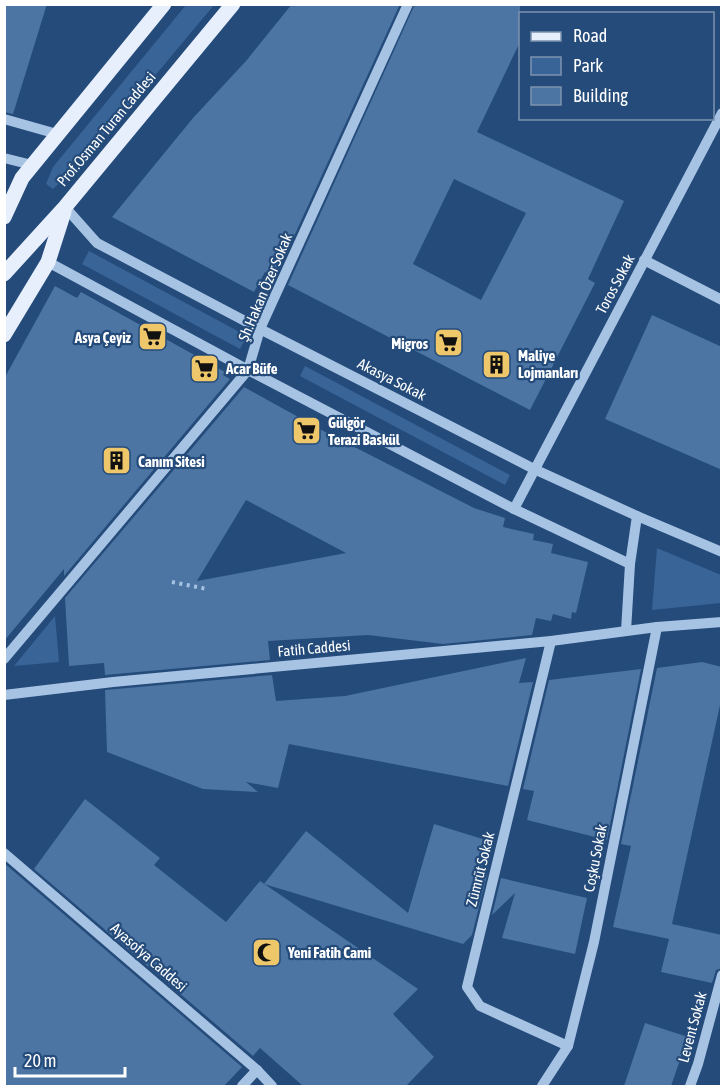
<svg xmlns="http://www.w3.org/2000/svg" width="726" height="1091" font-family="'Asap Condensed',sans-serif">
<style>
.green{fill:#386498}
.building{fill:#4c75a3;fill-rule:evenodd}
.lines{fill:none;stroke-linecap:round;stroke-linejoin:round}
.path{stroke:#a7c3e4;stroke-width:4;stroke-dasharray:3 4.5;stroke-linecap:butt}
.minor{stroke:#a7c3e4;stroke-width:10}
.major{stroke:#e7effc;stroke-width:15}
.labels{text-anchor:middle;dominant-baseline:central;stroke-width:4.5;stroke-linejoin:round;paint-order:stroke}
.street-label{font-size:15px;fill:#fff;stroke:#244b7a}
.poi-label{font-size:15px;font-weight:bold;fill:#fff;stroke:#244b7a;text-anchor:start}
</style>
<rect width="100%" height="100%" fill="#244b7a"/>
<g class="green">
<polygon points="186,5 214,5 153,78 67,176 53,189 46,184 53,167"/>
<polygon points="89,251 247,336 240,349 82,264"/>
<polygon points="305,366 510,475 505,485 300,376"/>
<polygon points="657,548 721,575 721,603 652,610"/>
<polygon points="55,616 59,662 14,666"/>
</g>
<g class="building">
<polygon points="4,4 47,4 13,114 4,112"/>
<polygon points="292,4 400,4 275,278 265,272 254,292 112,217 193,118 246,61"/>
<path d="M415,4h105v38l-43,90 147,69 -36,78 7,4 -65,127 -242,-125zM454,179l72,34 -45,87 -68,-36z"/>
<polygon points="55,286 77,298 81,292 225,372 223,375 230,379 64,576 64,569 4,641 4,379"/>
<polygon points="652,315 722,347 722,470 605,419"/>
<path d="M244,387l83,46 147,75 31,10 -2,9 31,7 -1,6 20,4 -2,9 37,9 -12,51 -4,-1 -1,7 -18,-5 -2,7 -15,-3 -4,17 -89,9 -75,-9 -100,6 2,19 -165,15 -1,-12 -35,3 -4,-68zM246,500l100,53 -149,28z"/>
<polygon points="526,658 519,683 533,682 508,786 289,744 278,788 246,782 258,792 203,789 107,752 105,690 272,675 276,701 345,696"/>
<polygon points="702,662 722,667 722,696 672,924 722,935 722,968 716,970 712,983 661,972 669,939 613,927 631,846 621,844 657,668"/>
<polygon points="641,669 607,840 527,820 534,791 523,789 549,680"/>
<polygon points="85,799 160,858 154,865 226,922 260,881 418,989 393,1014 434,1057 406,1086 303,1086 260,1048 253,1056 34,869"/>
<polygon points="434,824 489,841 480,873 487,875 472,935 463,944 264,884 306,831 408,913"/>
<polygon points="4,863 242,1067 224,1086 4,1086"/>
<polygon points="501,878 587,898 575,954 502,938 515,893 492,915"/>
<polygon points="645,1023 688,1037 671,1086 624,1086"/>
</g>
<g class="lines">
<polyline class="path" points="172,582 207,589"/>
<g class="minor">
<polyline points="4,119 57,134"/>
<polyline points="4,158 32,165"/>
<polyline points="65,207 97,243 260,329 534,469 637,516 722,552"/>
<polyline points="644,260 722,300"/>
<polyline points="48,262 248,370 514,509 630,564"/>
<polyline points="514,509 722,113"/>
<polyline points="626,631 630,564 637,516"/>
<polyline points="551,641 467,987 480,1006 568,1046"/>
<polyline points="4,659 248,370 260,329 408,4"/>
<polyline points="4,695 113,682 551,641 657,627 722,622"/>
<polyline points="4,853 257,1070 272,1086"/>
<polyline points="242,1086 257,1070"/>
<polyline points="542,1086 568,1046 594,942 657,627"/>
<polyline points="690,1086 698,1064 722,975"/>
</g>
<g class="major">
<polyline points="4,217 22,178 164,4"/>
<polyline points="4,274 65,207 233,4"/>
<polyline points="4,335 48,262 64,212"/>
</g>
</g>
<defs>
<symbol id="supermarket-square" viewBox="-11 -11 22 22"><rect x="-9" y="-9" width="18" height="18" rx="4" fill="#eec76b" stroke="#244b7a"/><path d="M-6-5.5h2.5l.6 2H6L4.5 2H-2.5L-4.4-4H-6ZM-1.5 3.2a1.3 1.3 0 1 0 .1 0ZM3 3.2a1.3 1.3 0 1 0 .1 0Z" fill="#111"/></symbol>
<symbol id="building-square" viewBox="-11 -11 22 22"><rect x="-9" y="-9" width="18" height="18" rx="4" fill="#eec76b" stroke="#244b7a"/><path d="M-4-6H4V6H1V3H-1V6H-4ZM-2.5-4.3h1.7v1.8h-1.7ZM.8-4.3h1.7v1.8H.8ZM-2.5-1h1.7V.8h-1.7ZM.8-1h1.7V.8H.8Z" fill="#111"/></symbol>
<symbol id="mosque-square" viewBox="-11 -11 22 22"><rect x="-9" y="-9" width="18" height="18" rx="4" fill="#eec76b" stroke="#244b7a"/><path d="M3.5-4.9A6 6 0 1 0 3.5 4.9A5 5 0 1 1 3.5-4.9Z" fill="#111"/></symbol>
</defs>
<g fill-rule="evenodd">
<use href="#supermarket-square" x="136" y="320" width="33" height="33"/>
<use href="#supermarket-square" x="432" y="326" width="33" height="33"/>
<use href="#building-square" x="480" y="348" width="33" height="33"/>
<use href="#supermarket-square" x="188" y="352" width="33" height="33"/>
<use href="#supermarket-square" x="290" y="414" width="33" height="33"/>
<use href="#building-square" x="100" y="444" width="33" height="33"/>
<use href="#mosque-square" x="250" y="936" width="33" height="33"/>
</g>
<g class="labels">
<g class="street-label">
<text transform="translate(106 129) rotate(-50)">Prof.Osman Turan Caddesi</text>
<text transform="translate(615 284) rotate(-62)">Toros Sokak</text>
<text transform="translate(265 287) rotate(-67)">Şh.Hakan Özer Sokak</text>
<text transform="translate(392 379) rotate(27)">Akasya Sokak</text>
<text transform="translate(314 648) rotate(-5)">Fatih Caddesi</text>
<text transform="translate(595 858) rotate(-79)">Coşku Sokak</text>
<text transform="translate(480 869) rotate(-76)">Zümrüt Sokak</text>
<text transform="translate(149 957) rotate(41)">Ayasofya Caddesi</text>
<text transform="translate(692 1027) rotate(-75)">Levent Sokak</text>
</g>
<g class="poi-label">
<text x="131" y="337" text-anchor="end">Asya Çeyiz</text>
<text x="428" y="343" text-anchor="end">Migros</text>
<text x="518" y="355">Maliye<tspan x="518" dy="17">Lojmanları</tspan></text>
<text x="226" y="368">Acar Büfe</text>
<text x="328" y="422">Gülgör<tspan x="328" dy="17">Terazi Baskül</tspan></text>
<text x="138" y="461">Canım Sitesi</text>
<text x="288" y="952">Yeni Fatih Cami</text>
</g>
</g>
<rect width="726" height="1091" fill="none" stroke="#ffffff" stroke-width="12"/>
<rect x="519" y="12" width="195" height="108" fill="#244b7a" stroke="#7c93af" stroke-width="1.5"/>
<rect x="531" y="32" width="30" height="9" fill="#e7effc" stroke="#7c93af" stroke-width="1.5"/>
<text x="573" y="42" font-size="18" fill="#ffffff">Road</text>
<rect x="531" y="57" width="30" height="18" fill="#386498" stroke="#7c93af" stroke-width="1.5"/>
<text x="573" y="72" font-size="18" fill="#ffffff">Park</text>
<rect x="531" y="87" width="30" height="18" fill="#4c75a3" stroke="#7c93af" stroke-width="1.5"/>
<text x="573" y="102" font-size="18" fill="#ffffff">Building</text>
<path d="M15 1067v9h110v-9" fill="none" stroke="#ffffff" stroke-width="3"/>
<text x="24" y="1067" font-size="18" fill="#ffffff" stroke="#244b7a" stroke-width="4.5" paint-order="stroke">20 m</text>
</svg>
